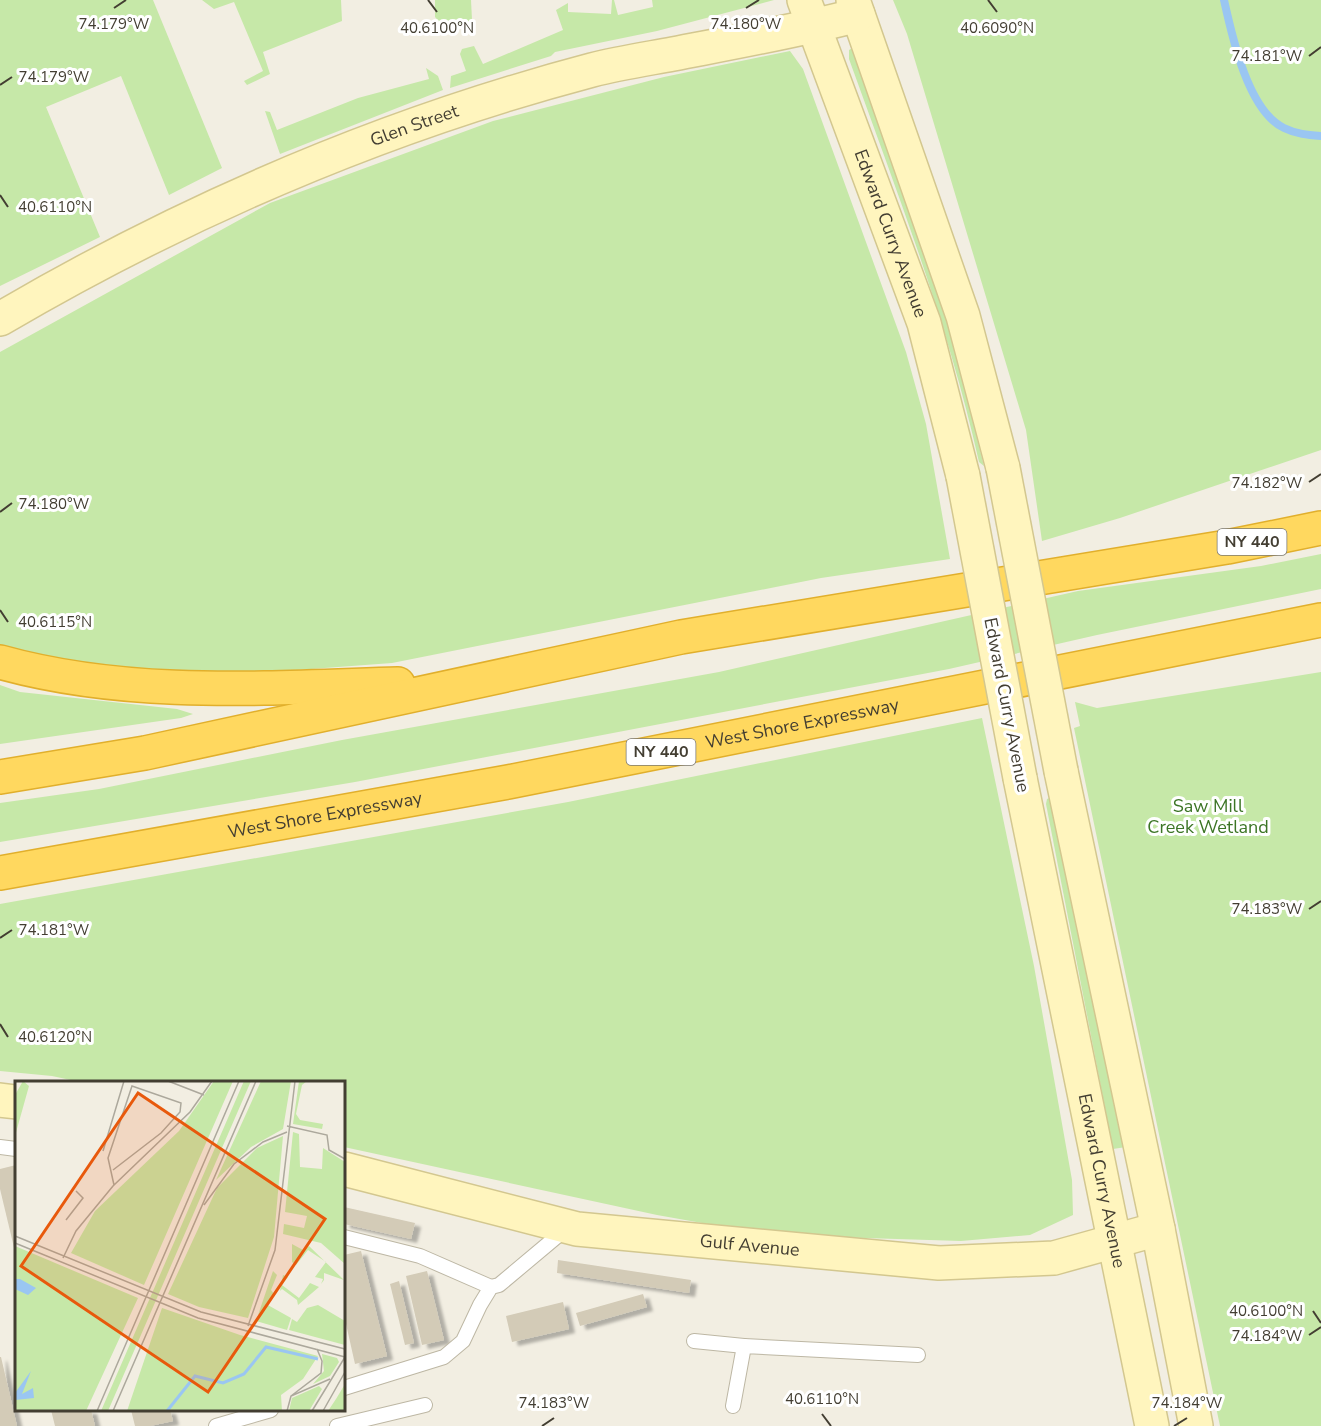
<svg xmlns="http://www.w3.org/2000/svg" width="1321" height="1426" font-family="'Nunito Sans',sans-serif">
<style>
.green{fill:#c6e8a8}
.lines{fill:none;stroke-linecap:round;stroke-linejoin:round}
.stream{stroke:#9ac6f2;stroke-width:8}
.building{fill:#d3cbb7;filter:url(#shadow)}
.lane-casing{stroke:#bdb7a4;stroke-width:16}
.secondary-casing{stroke:#d3c78f;stroke-width:36}
.highway-casing{stroke:#e1af2c;stroke-width:36}
.lane{stroke:#fff;stroke-width:14}
.secondary{stroke:#fff5be;stroke-width:33}
.highway{stroke:#ffd85f;stroke-width:33}
.secondary-bridge-casing{stroke:#d3c78f;stroke-width:36;stroke-linecap:butt}
.secondary-bridge{stroke:#fff5be;stroke-width:33}
.ticks{fill:none;stroke:#433e32;stroke-width:2}
.labels{text-anchor:middle;dominant-baseline:central;stroke-width:6;stroke-linejoin:round;paint-order:stroke}
.shield{fill:#fff;stroke:#7b7870;stroke-width:1.5}
.shield-label{font-size:16px;font-weight:bold;fill:#433e32}
.street-label{font-size:18px;fill:#433e32;stroke:#fff}
.park-label{font-size:18px;fill:#3c7525;stroke:#fff}
.inset-river{fill:none;stroke:#9ac6f2;stroke-width:3}
.inset-road{fill:none;stroke:#aca89c;stroke-width:1.5}
.view{fill:#e8590c;fill-opacity:0.15;stroke:#e8590c;stroke-width:3}
.inset-edge{fill:none;stroke:#433e32;stroke-width:3}
.ticks-label{font-size:15px;text-anchor:middle;fill:#433e32;stroke:#fff;stroke-width:6;stroke-linejoin:round;paint-order:stroke}
</style>
<defs>
<filter id="shadow"><feDropShadow dx="6" dy="4" stdDeviation="1.5" flood-color="#0004"/></filter>
</defs>
<rect width="100%" height="100%" fill="#f2eee2"/>
<g class="green">
<polygon points="0,0 153,0 222,168 169,195 121,76 46,107 100,237 0,286"/>
<polygon points="202,0 341,0 342,21 263,52 270,74 247,85 244,81 263,71 234,2 214,9"/>
<polygon points="435,0 471,0 472,20 464,27 444,27 435,17"/>
<polygon points="612,0 614,0 618,15 653,7 652,0 774,0 657,31 555,52 551,56 450,88 451,76 466,71 460,54 462,49 474,46 483,64 563,30 556,10 568,3 568,12 611,14"/>
<polygon points="893,0 1321,0 1321,450 1120,518 1042,541 1026,430 907,34"/>
<path d="M854,47l75,199 55,220 -5,-4c-31,-139 -82,-270 -130,-403v-9z"/>
<polygon points="790,51 803,69 906,352 926,424 950,559 821,578 392,663 218,676 96,666 0,646 0,352 270,203 493,121 664,77"/>
<polygon points="426,68 438,76 443,90 280,154 265,111 270,112 277,130 358,98 429,79"/>
<polygon points="1321,554 1321,589 1097,635 949,669 355,782 0,842 0,803 99,789 342,740 719,672 1078,591 1261,566"/>
<polygon points="1321,672 1321,1426 1220,1426 1074,728 1080,726 1075,702 1097,708"/>
<polygon points="0,685 20,692 177,709 193,714 181,718 0,744"/>
<polygon points="982,718 1034,966 1072,1180 1073,1215 1030,1235 961,1241 769,1235 657,1215 344,1147 344,1082 80,1082 52,1076 0,1071 0,904 568,802"/>
<polygon points="1052,797 1126,1147 1113,1149 1046,804 1047,799"/>
</g>
<g class="lines">
<path class="stream" d="M1224,0c8,36 24,111 60,128 12,6 24,7 37,8"/>
</g>
<g class="building">
<polygon points="16,1165 16,1256 0,1189 0,1169"/>
<polygon points="344,1207 415,1223 411,1239 344,1224"/>
<polygon points="361,1251 387,1356 355,1364 344,1315 344,1255"/>
<polygon points="558,1260 691,1280 689,1293 557,1273"/>
<polygon points="427,1271 444,1340 422,1345 406,1276"/>
<polygon points="399,1281 414,1343 405,1345 390,1284"/>
<polygon points="643,1294 647,1307 580,1326 576,1313"/>
<polygon points="563,1302 569,1329 512,1342 506,1316"/>
<polygon points="0,1357 1,1357 17,1426 0,1426"/>
<polygon points="51,1410 91,1410 95,1426 55,1426"/>
<polygon points="131,1410 170,1410 173,1421 150,1426 135,1426"/>
</g>
<g class="lines">
<defs>
<g id="lane">
<polyline points="0,1147 16,1149"/>
<polyline points="344,1237 420,1256 491,1287"/>
<polyline points="694,1341 744,1346"/>
<polyline points="344,1388 444,1357 463,1341 480,1305 491,1287 499,1285 567,1228"/>
<polyline points="733,1406 744,1346 918,1355"/>
<polyline points="216,1426 271,1410"/>
<polyline points="337,1426 425,1405"/>
</g>
<g id="secondary">
<path id="s1" d="M804,0l120,323 39,153"/>
<polyline points="853,0 963,316 1003,468"/>
<path id="s2" d="M0,319c186,-109 384,-194 592,-249 27,-7 54,-11 81,-16 62,-12 124,-23 185,-39"/>
<polyline points="1061,771 1158,1229 1196,1426"/>
<path id="s3" d="M1020,778l132,648"/>
<polyline points="0,1100 16,1102"/>
<path id="s4" d="M344,1169l233,60 362,34 115,-5 104,-29"/>
</g>
<g id="highway">
<path d="M0,662c129,36 266,26 398,22"/>
<polyline points="0,777 145,753 681,637 1227,547 1321,528"/>
<path id="s5" d="M0,873l508,-91 813,-162"/>
</g>
</defs>
<use href="#lane" class="lane-casing"/>
<use href="#secondary" class="secondary-casing"/>
<use href="#highway" class="highway-casing"/>
<use href="#lane" class="lane"/>
<use href="#secondary" class="secondary"/>
<use href="#highway" class="highway"/>
<defs>
<g id="secondary-bridge">
<polyline points="1003,468 1061,771"/>
<polyline points="963,476 1020,778"/>
</g>
</defs>
<use href="#secondary-bridge" class="secondary-bridge-casing"/>
<use href="#secondary-bridge" class="secondary-bridge"/>
</g>
<path class="ticks" d="M428,0l9,12M988,0l9,12M114,8l12,-8M746,8l13,-8M1309,56l12,-9M0,85l12,-8M0,195l8,12M1309,482l12,-8M0,512l12,-9M0,610l8,12M1309,909l12,-8M0,938l12,-8M0,1024l8,13M1313,1311l8,12M1309,1335l12,-8M822,1414l9,12M542,1426l12,-8M1174,1426l13,-8"/>
<g class="labels">
<g class="shield">
<rect x="1217.5" y="529" width="69" height="26" rx="4.5"/>
<rect x="626.5" y="739" width="69" height="26" rx="4.5"/>
</g>
<g class="shield-label">
<text x="1252" y="542">NY 440</text>
<text x="661" y="752">NY 440</text>
</g>
<g class="street-label">
<text stroke="none"><textPath href="#s2" startOffset="458">Glen Street</textPath></text>
<text stroke="none"><textPath href="#s1" startOffset="249">Edward Curry Avenue</textPath></text>
<text transform="translate(1007 705) rotate(79)">Edward Curry Avenue</text>
<text stroke="none"><textPath href="#s5" startOffset="816">West Shore Expressway</textPath></text>
<text stroke="none"><textPath href="#s5" startOffset="330">West Shore Expressway</textPath></text>
<text stroke="none"><textPath href="#s3" startOffset="411">Edward Curry Avenue</textPath></text>
<text stroke="none"><textPath href="#s4" startOffset="414">Gulf Avenue</textPath></text>
</g>
<g class="park-label">
<text x="1208" y="806">Saw Mill<tspan x="1208" dy="21">Creek Wetland</tspan></text>
</g>
</g>
<g transform="translate(15 1081)">
<rect width="330" height="330" fill="#f2eee2"/>
<path d="M8,0l6,5 -14,50v-41zM199,0h19l-89,204 -73,-32 24,-42 84,-80zM229,0h7l-143,330h-7zM246,0h30l-8,48 -32,18 -35,33zM284,0h8l-5,4 -6,29 4,6 23,4 -1,5 -29,-5zM278,51l6,2 1,33 22,2 1,-21 22,14v102l-24,-21 -38,-9 1,-10 20,4 3,-12 -22,-4zM268,55l-9,101 -26,81 -49,-11 -31,-13 49,-106 40,-40zM277,163l11,6 6,-4 35,34 -20,-7v7l-3,4 2,-5 -8,-2 11,-15 -18,-12 -12,15 -4,-3zM0,165l123,52 -52,113h-71zM258,190l4,4 -6,15 3,4 -8,10 25,14 -4,12 -31,-9zM268,194l5,2 -6,8 17,13 11,-15 9,4 -21,18 -1,-5 -15,-11 -2,2zM303,224l27,16v24l-56,-15 3,-11 5,3 10,-14zM147,227l78,27 78,21 -15,23 -22,16 1,16h-155zM307,273l15,4 2,4 -9,14 -17,8 11,-13zM330,303v27h-17l8,-12zM304,305l3,3 -13,22h-20l3,-13z" fill="#c6e8a8"/>
<path d="M0,198h5l16,9 -8,7 -13,-6zM16,290l-9,23 11,-6 1,10 -19,2v-7z" fill="#9ac6f2"/>
<path class="inset-river" d="M152,330l28,-35 28,7 21,-9 22,-27 52,12"/>
<path class="inset-road" d="M153,0l36,14M272,45l40,9 2,15 16,9M88,70l21,-70M98,89l48,-37 19,-21 1,-9 -49,-17 -24,72 6,27M189,124l30,-41 29,-22 24,-10M51,139l17,-22 -7,-7M0,155l186,76 144,37M0,162l183,75 147,39M48,177l13,-27 37,-45 77,-74 22,-31M233,245l27,-76 20,-169M276,315l30,-23 1,-12 -5,-12M82,330l142,-330M98,330l143,-330M272,330l4,-15 39,-17M297,330l33,-54M308,330l22,-39"/>
<path class="view" d="M123,12l187,126 -117,173 -187,-126z"/>
<rect width="330" height="330" class="inset-edge"/>
</g>
<g class="ticks-label">
<text x="114" y="29">74.179°W</text>
<text x="746" y="29">74.180°W</text>
<text x="437" y="33">40.6100°N</text>
<text x="997" y="33">40.6090°N</text>
<text x="1267" y="61">74.181°W</text>
<text x="54" y="82">74.179°W</text>
<text x="55" y="212">40.6110°N</text>
<text x="1267" y="488">74.182°W</text>
<text x="54" y="509">74.180°W</text>
<text x="55" y="627">40.6115°N</text>
<text x="1267" y="914">74.183°W</text>
<text x="54" y="935">74.181°W</text>
<text x="55" y="1042">40.6120°N</text>
<text x="1266" y="1316">40.6100°N</text>
<text x="1267" y="1341">74.184°W</text>
<text x="822" y="1404">40.6110°N</text>
<text x="554" y="1408">74.183°W</text>
<text x="1187" y="1408">74.184°W</text>
</g>
</svg>
